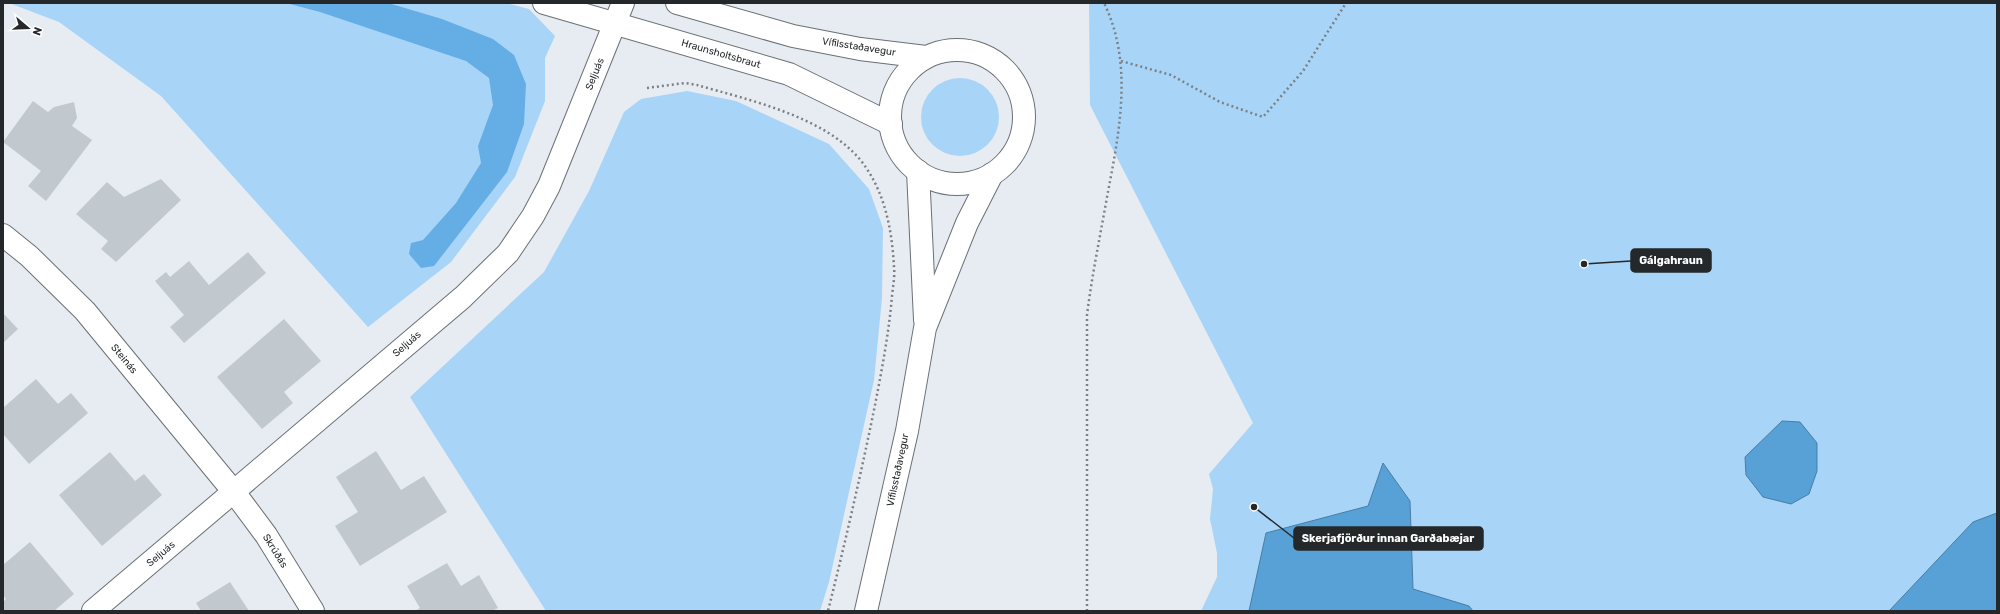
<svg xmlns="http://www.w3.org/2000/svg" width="2000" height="614" font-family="Rubik,sans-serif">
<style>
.green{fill:#a8d4f7}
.forest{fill:#65aee5}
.water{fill:#58a1d7;stroke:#497da3}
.building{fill:#c2c9ce}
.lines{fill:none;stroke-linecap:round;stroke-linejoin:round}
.minor-casing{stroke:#6a7075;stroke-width:24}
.path{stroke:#7c8084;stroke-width:2.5;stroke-dasharray:2 3;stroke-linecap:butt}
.minor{stroke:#fff;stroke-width:22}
.labels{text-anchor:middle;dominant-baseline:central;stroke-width:4;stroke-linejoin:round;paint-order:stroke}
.street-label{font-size:10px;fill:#25282a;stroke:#fff}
.leader{fill:none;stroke:#25282a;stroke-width:1.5}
.callout-dot{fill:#25282a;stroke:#fff;stroke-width:1.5}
.callout{fill:#25282a;stroke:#25282a;stroke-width:1.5}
.callout-label{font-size:11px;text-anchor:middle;font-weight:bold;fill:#fff}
</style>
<rect width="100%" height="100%" fill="#e6ecf2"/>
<g class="green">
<polygon points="9,3 506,3 529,9 555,36 545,58 545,101 515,177 451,262 368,327 161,96 59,22"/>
<polygon points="1089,3 1997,3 1997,611 1201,611 1217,577 1217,553 1210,519 1213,489 1209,474 1253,423 1090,105"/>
<circle cx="960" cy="117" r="39"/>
<polygon points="687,91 736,101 829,144 869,189 883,228 882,298 874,380 829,582 820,611 546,611 410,397 544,272 589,191 624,112 641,99"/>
</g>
<polygon class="forest" points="286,3 388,3 442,19 493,39 514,55 526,84 524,124 507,172 434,266 421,268 409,254 411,243 423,240 456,203 481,163 478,146 493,105 489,78 466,61 320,12"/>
<g class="water">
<polygon points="1782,421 1800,422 1817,443 1817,471 1809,494 1791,504 1763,497 1746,475 1745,457"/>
<polygon points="1383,463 1410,501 1413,589 1469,606 1473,611 1249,611 1266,533 1368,506"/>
<polygon points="1997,513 1997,611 1889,611 1973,522"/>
</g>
<g class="building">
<polygon points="33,101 48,112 54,107 74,102 77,118 72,126 92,140 46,201 28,186 41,171 3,142"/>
<polygon points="161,179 181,200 116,262 101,249 108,241 76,214 107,182 124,197"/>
<polygon points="248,252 266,273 184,343 170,327 184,315 155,281 166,272 170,277 189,261 209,285"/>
<polygon points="3,313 18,329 3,343"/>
<polygon points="284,319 321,361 284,392 293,403 262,429 217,377"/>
<polygon points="36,379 58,404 71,393 88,413 29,464 3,434 3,408"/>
<polygon points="376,451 401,490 424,476 447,512 360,566 335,526 358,512 336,477"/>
<polygon points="110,452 135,481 144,474 162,495 102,546 59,495"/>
<polygon points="30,542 74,594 54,611 3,611 3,602 6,599 3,595 3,565"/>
<polygon points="447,563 461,586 479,575 498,608 492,611 415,611 420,608 407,586"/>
<polygon points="230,582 249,611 201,611 196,603"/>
</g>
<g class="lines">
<defs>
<g id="minor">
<polyline points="544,3 789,74 891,124"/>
<polyline points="677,3 793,36 860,49 926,57"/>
<circle cx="957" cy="117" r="67"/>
<polyline points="918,171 925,320"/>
<polyline points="3,235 29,256 85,311 234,492 266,535 313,611"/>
<polyline points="93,611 463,297 508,253 533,216 549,186 623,3"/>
<polyline points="866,611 907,431 925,328 967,223 992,174"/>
</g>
</defs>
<use href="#minor" class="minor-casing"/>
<g class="path">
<polyline points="1121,61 1171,75 1220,102 1263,117 1303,71 1346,3"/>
<path d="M647,88l38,-5 12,2c52,15 130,32 165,77 23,30 30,68 32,105 1,9 -1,19 -2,29 -3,36 -10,73 -17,109 -14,69 -30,138 -47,206"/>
<path d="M1087,611v-296c5,-40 13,-78 20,-118 12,-63 27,-133 -3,-194"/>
</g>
<use href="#minor" class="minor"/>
</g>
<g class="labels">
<g class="street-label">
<text transform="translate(859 47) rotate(9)">Vífilsstaðavegur</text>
<text transform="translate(721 54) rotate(16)">Hraunsholtsbraut</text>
<text transform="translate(595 74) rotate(-68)">Seljuás</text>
<text transform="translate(407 344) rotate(-41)">Seljuás</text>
<text transform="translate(124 359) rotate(50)">Steinás</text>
<text transform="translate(898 470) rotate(-78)">Vífilsstaðavegur</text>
<text transform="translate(275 551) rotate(58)">Skrúðás</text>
<text transform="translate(161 554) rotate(-40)">Seljuás</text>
</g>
</g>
<path class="leader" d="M1584 264L1631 261M1254 507L1294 538"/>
<g class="callout-dot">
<circle cx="1584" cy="264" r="4"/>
<circle cx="1254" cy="507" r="4"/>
</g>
<g class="callout">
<rect x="1631" y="249" width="80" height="23" rx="4"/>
<rect x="1294" y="527" width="189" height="23" rx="4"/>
</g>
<g class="callout-label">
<text x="1671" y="264">Gálgahraun</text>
<text x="1388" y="542">Skerjafjörður innan Garðabæjar</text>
</g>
<rect width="2000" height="614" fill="none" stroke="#25282a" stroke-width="8"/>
<g transform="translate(28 28) rotate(109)" stroke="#ffffff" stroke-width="3" paint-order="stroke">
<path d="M0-3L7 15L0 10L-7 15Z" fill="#25282a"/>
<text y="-6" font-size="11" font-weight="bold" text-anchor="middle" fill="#25282a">N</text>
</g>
</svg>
